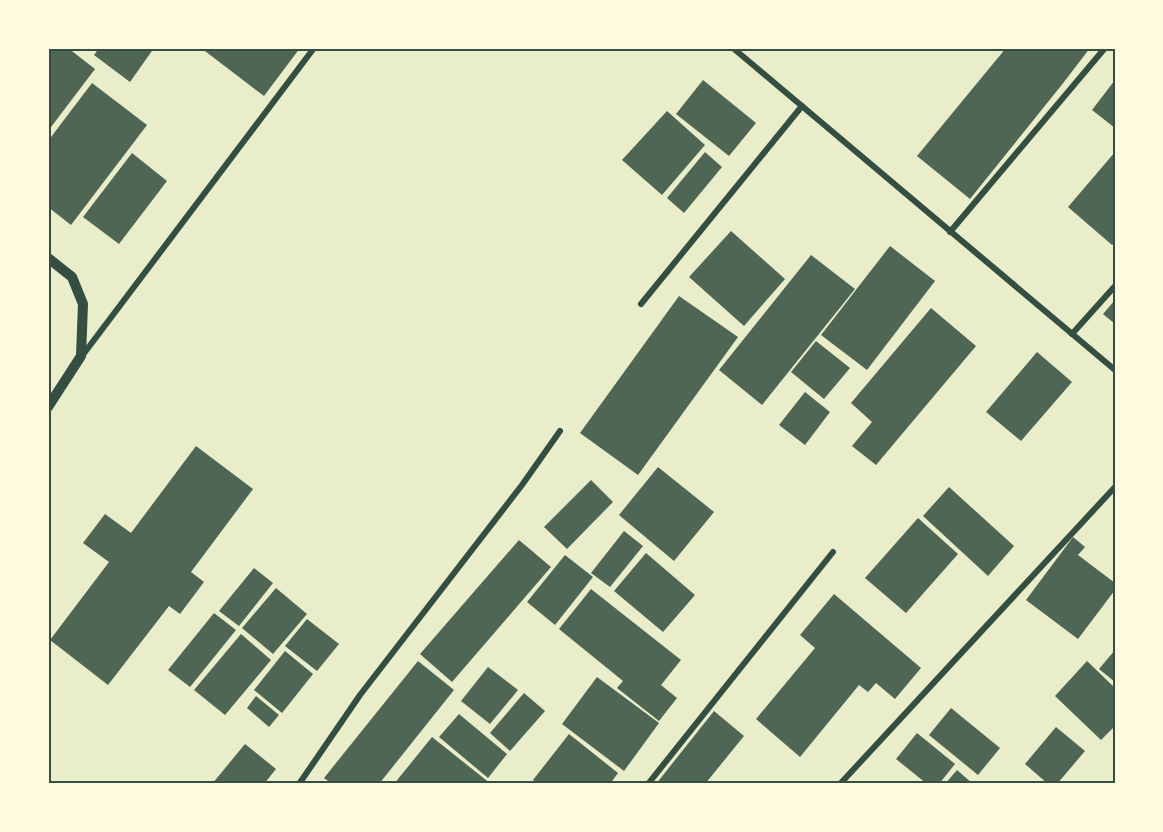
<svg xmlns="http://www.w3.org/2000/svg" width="1163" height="832" font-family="'PT Sans Narrow',sans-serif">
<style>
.building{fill:#4f6655}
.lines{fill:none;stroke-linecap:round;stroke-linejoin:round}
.minor{stroke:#344e41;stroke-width:6}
.tertiary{stroke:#344e41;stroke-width:10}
.neatline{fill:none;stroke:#344e41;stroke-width:2}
</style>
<rect width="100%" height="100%" fill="#e9edc9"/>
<g class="building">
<polygon points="48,48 68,48 95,69 48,131"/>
<polygon points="99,48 154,48 130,82 94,55"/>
<polygon points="201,48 300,48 264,96"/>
<polygon points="1006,48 1090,48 1064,82 970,199 917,156"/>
<polygon points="703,80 756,123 729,156 676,114"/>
<polygon points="1115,80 1115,128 1092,110"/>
<polygon points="92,83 147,125 71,225 48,207 48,141"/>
<polygon points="667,111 705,145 662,195 622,160"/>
<polygon points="705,152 722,167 684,213 667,198"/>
<polygon points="1115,152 1115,243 1112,245 1068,207"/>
<polygon points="132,153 167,181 119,244 83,217"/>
<polygon points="731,231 785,279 744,326 689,277"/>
<polygon points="890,246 935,281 867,370 821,335"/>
<polygon points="811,255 855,289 762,405 719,370"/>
<polygon points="679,296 738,337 638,475 580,433"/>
<polygon points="1115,300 1115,324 1103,314"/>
<polygon points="931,308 976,346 876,465 852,446 872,422 851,403"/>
<polygon points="816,341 850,368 824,399 791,372"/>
<polygon points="1037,352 1072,382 1021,441 986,412"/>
<polygon points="805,392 830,412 805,445 779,425"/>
<polygon points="196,446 253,489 191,572 204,582 180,614 169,606 108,685 50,640 109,562 83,543 105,514 131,533"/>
<polygon points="658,467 714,512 674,561 619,515"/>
<polygon points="591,480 613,502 567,549 544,527"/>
<polygon points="949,487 1014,546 988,576 923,516"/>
<polygon points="918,518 958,554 906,613 865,578"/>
<polygon points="624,531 643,546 610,587 591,573"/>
<polygon points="1073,537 1085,547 1078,555 1115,583 1115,590 1078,639 1026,600"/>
<polygon points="519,540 551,567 452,682 420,654"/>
<polygon points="646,553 695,595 663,632 614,591"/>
<polygon points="565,555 593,577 555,625 527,602"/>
<polygon points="254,568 273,583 239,626 219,611"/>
<polygon points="276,588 307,614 273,654 242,628"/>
<polygon points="591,589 681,660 661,685 677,698 659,721 617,688 623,681 559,629"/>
<polygon points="834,594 921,668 895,699 876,683 868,692 859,685 800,757 756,719 815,648 800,635"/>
<polygon points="214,613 236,630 190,687 168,670"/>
<polygon points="307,619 339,644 317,671 285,646"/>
<polygon points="241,634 271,660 225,715 194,690"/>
<polygon points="1115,650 1115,682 1099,669"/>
<polygon points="285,651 313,674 282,713 254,690"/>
<polygon points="418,661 454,690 379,784 332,784 324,778"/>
<polygon points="1087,661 1115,688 1115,726 1101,740 1055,696"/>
<polygon points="488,667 518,690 490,724 461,701"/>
<polygon points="597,677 659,723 624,771 562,724"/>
<polygon points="524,693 545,711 510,751 490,733"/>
<polygon points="256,696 279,715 269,727 247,708"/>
<polygon points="951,708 1000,748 978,775 929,735"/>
<polygon points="714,711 744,736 705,784 656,784"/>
<polygon points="459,714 507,754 488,778 439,737"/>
<polygon points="1056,727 1085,751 1057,784 1048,784 1025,764"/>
<polygon points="917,733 955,764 939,784 927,784 896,759"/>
<polygon points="569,734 618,773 610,784 538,784 533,780"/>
<polygon points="432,737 491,784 394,784"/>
<polygon points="245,744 276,769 264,784 212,784"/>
<polygon points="957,770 973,784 945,784"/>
</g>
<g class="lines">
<g class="minor">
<polyline points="733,48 1115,370"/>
<polyline points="950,232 1105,48"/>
<polyline points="641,304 802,106"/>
<polyline points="1072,334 1115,286"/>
<polyline points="82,356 314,48"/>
<polyline points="299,784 360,695 522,485 560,431"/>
<polyline points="648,784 833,552"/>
<polyline points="840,784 1115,487"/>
</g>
<polyline class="tertiary" points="48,258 72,277 83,304 81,356 48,407"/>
</g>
<rect width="1163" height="832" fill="none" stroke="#fefae0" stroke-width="99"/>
<rect x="50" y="50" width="1064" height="732" class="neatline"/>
</svg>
